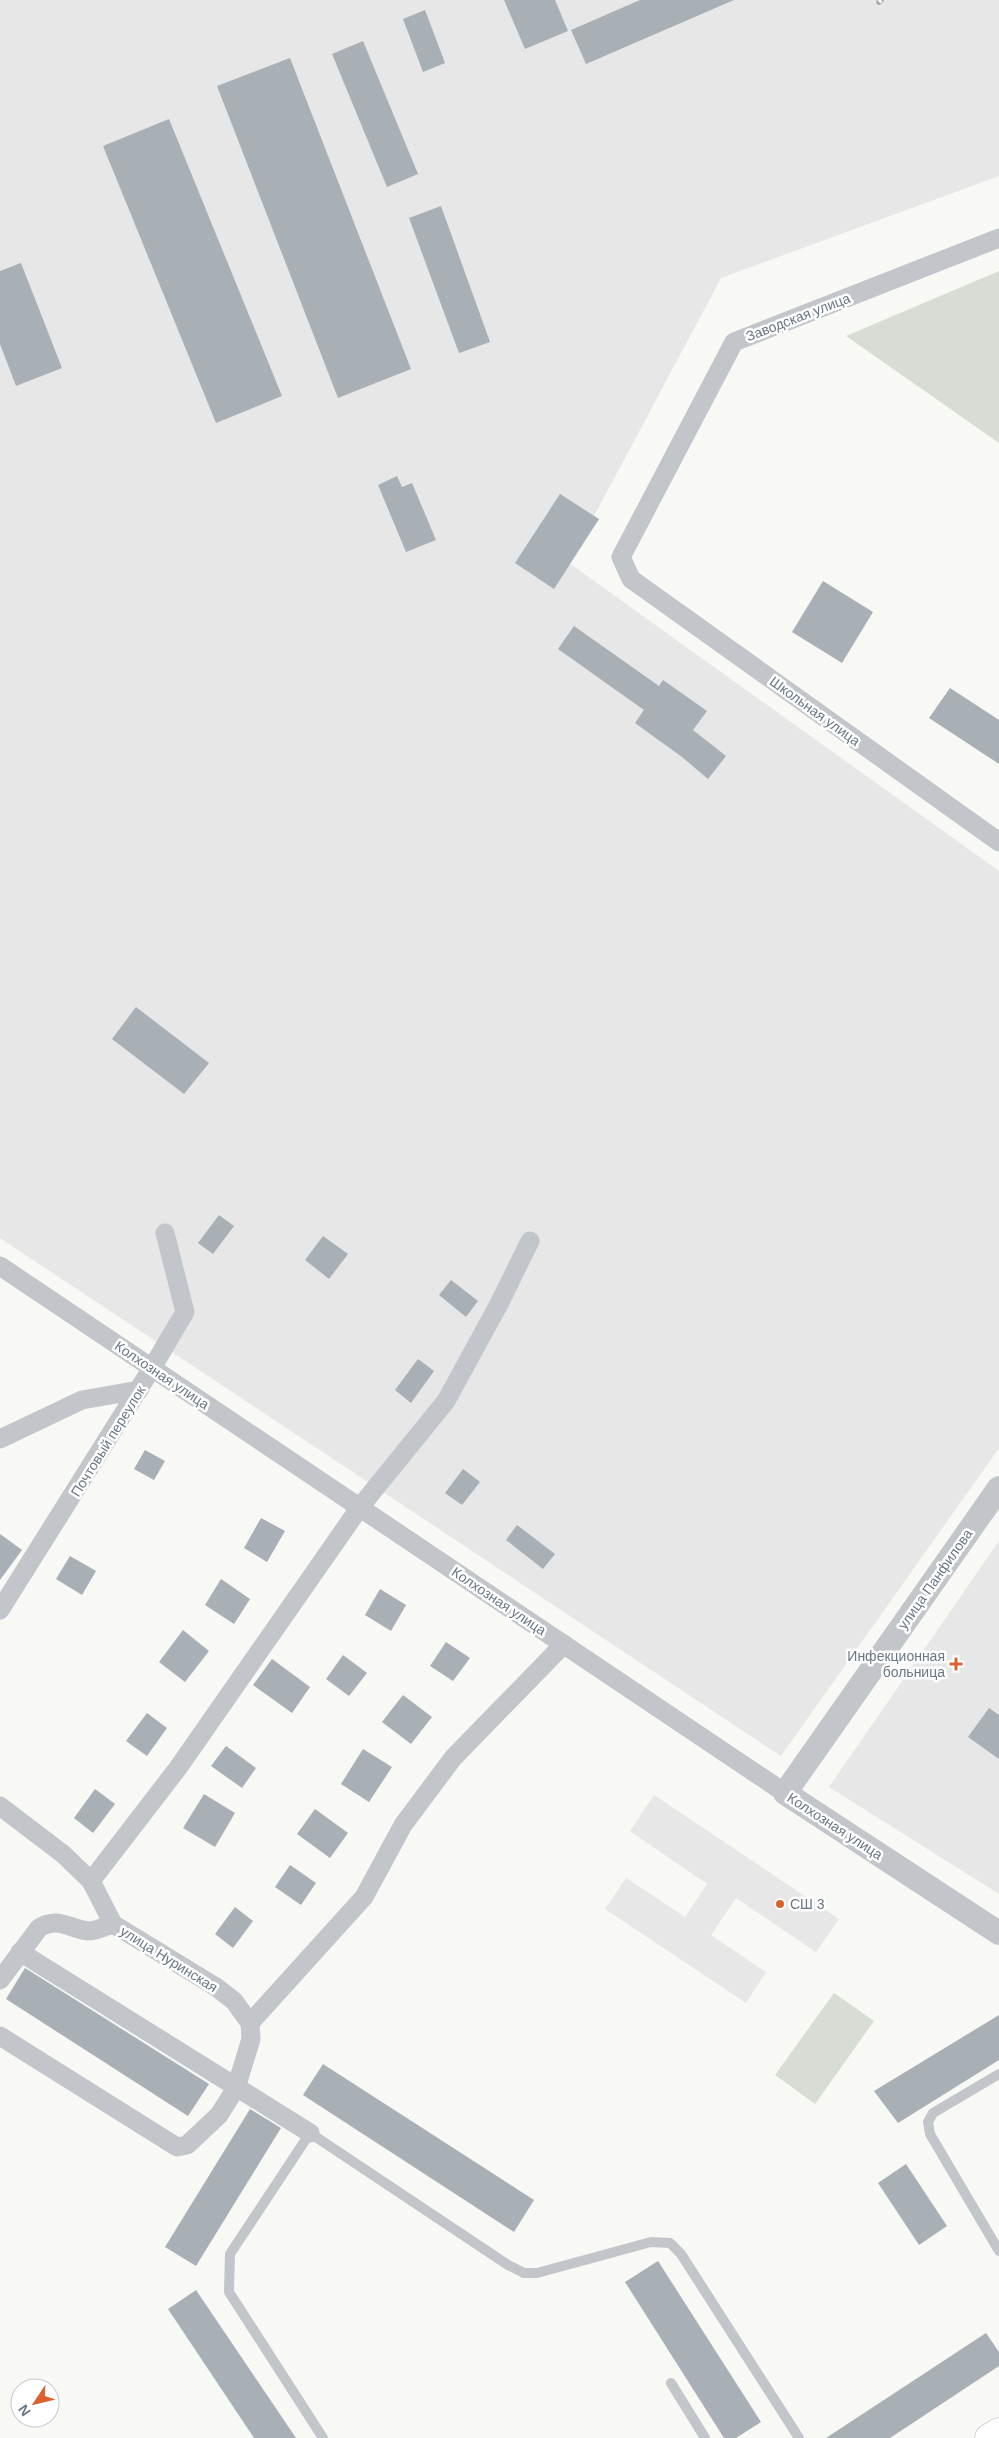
<svg xmlns="http://www.w3.org/2000/svg" width="999" height="2438" font-family="Helvetica,sans-serif">
<style>
.built{fill:#e6e7e6}
.green{fill:#d7ddd5}
.building{fill:#a8b0b6}
.lines{fill:none;stroke-linecap:round;stroke-linejoin:round}
.secondary-casing{stroke:#b4b9be;stroke-width:29}
.service{stroke:#c2c5c9;stroke-width:10}
.minor{stroke:#c2c5c9;stroke-width:19}
.tertiary{stroke:#c2c5c9;stroke-width:24}
.secondary{stroke:#fff;stroke-width:28}
.rail-casing{stroke:#a1a7ad;stroke-width:5.5}
.rail{stroke:#fff;stroke-width:4;stroke-dasharray:11;stroke-linecap:butt}
.poi-dot{fill:#dc6131;stroke:#fff;stroke-width:2}
.labels{text-anchor:middle;dominant-baseline:central;stroke-width:5;stroke-linejoin:round;paint-order:stroke}
.street-label{font-size:14px;fill:#687785;stroke:#fff}
.poi-label{font-size:14px;fill:#687785;stroke:#fff;text-anchor:end}
</style>
<rect width="100%" height="100%" fill="#f8f8f5"/>
<g class="built">
<polygon points="0,0 999,0 999,176 721,278 569,563 999,871 999,1448 781,1756 0,1238"/>
<polygon points="999,1541 999,1894 829,1787"/>
<polygon points="654,1795 839,1919 816,1952 736,1898 711,1935 766,1972 746,2003 605,1909 626,1878 685,1917 707,1884 630,1831"/>
</g>
<g class="green">
<polygon points="999,271 999,443 846,336"/>
<polygon points="834,1993 874,2021 815,2104 775,2075"/>
</g>
<g class="building">
<polygon points="504,0 555,0 568,31 525,49"/>
<polygon points="640,0 734,0 586,64 571,30"/>
<polygon points="425,10 445,63 423,72 403,19"/>
<polygon points="363,41 418,174 387,187 332,54"/>
<polygon points="290,58 411,369 338,398 217,86"/>
<polygon points="169,119 282,396 216,423 103,146"/>
<polygon points="441,206 490,342 459,353 409,218"/>
<polygon points="21,263 62,368 16,386 0,344 0,271"/>
<polygon points="397,476 402,487 412,483 436,540 406,552 378,485"/>
<polygon points="560,494 599,519 554,589 515,563"/>
<polygon points="823,581 873,612 842,663 792,632"/>
<polygon points="574,626 659,686 663,680 707,711 693,730 726,756 708,779 682,757 635,723 644,710 558,649"/>
<polygon points="950,688 999,720 999,764 929,718"/>
<polygon points="136,1007 209,1063 184,1094 112,1039"/>
<polygon points="219,1215 234,1226 213,1254 198,1243"/>
<polygon points="323,1236 348,1254 329,1279 305,1260"/>
<polygon points="451,1280 478,1301 466,1317 439,1295"/>
<polygon points="418,1359 434,1371 411,1403 395,1390"/>
<polygon points="145,1450 165,1461 154,1480 134,1469"/>
<polygon points="463,1469 480,1482 462,1505 445,1493"/>
<polygon points="261,1518 285,1531 267,1562 244,1548"/>
<polygon points="517,1525 555,1554 543,1569 506,1540"/>
<polygon points="0,1534 22,1550 0,1580"/>
<polygon points="70,1556 96,1571 82,1595 56,1579"/>
<polygon points="221,1579 250,1599 234,1624 205,1605"/>
<polygon points="380,1589 406,1605 391,1631 365,1615"/>
<polygon points="183,1630 209,1651 185,1682 159,1662"/>
<polygon points="446,1642 470,1658 453,1681 430,1666"/>
<polygon points="343,1655 367,1673 349,1696 326,1679"/>
<polygon points="272,1659 310,1687 292,1713 253,1685"/>
<polygon points="403,1695 432,1717 411,1744 382,1722"/>
<polygon points="989,1708 999,1715 999,1759 968,1737"/>
<polygon points="147,1713 167,1728 147,1756 126,1741"/>
<polygon points="226,1746 256,1768 242,1788 211,1766"/>
<polygon points="363,1749 392,1767 369,1802 341,1784"/>
<polygon points="95,1789 115,1804 93,1833 74,1818"/>
<polygon points="204,1794 235,1813 215,1847 183,1828"/>
<polygon points="315,1809 348,1833 330,1858 297,1834"/>
<polygon points="290,1865 316,1883 301,1905 275,1887"/>
<polygon points="235,1907 253,1921 233,1948 215,1934"/>
<polygon points="25,1968 209,2084 188,2116 6,1999"/>
<polygon points="999,2015 999,2060 898,2123 874,2091"/>
<polygon points="323,2064 534,2200 514,2232 303,2095"/>
<polygon points="250,2109 281,2128 196,2266 165,2247"/>
<polygon points="906,2164 947,2226 919,2245 878,2183"/>
<polygon points="658,2261 761,2422 736,2438 724,2438 625,2282"/>
<polygon points="196,2290 296,2438 254,2438 168,2309"/>
<polygon points="986,2333 999,2352 999,2366 890,2438 826,2438"/>
</g>
<g class="lines">
<defs>
<polyline id="secondary" points="989,2438 999,2432"/>
</defs>
<use href="#secondary" class="secondary-casing"/>
<g class="service">
<polyline points="999,2074 933,2113 928,2122 930,2134 999,2251"/>
<polyline points="671,2383 705,2438"/>
<polyline points="323,2438 229,2292 230,2254 310,2133 508,2265 524,2273 537,2273 651,2242 670,2243 681,2254 799,2438"/>
</g>
<g class="minor">
<polyline points="999,238 734,342 621,557 631,579 999,842"/>
<polyline points="0,1266 785,1793"/>
<polyline points="0,1439 82,1400 139,1390"/>
<polyline points="0,1610 152,1368 185,1312 165,1233"/>
<polyline points="0,1806 63,1854 91,1881 113,1924 216,1987 234,2001 250,2023 251,2039 236,2088 219,2115 187,2145 177,2147 0,2036"/>
<polyline points="91,1881 178,1768 360,1507 446,1401 499,1304 530,1241"/>
<polyline points="20,1952 310,2133"/>
<path d="M0,1980l39,-52c19,-12 30,1 50,3 7,0 17,-5 24,-7"/>
<polyline points="250,2023 364,1897 403,1825 453,1758 564,1644"/>
</g>
<polyline class="tertiary" points="999,1488 785,1793 999,1933"/>
<use href="#secondary" class="secondary"/>
<defs>
<polyline id="rail" points="879,2 881,0"/>
</defs>
<use href="#rail" class="rail-casing"/>
<use href="#rail" class="rail"/>
</g>
<g class="poi-dot">
<path d="M953.5 1656.5h5v5h5v5h-5v5h-5v-5h-5v-5h5z"/>
<circle cx="780" cy="1904" r="5"/>
</g>
<g class="labels">
<g class="street-label">
<text transform="translate(798 317) rotate(-21)">Заводская улица</text>
<text transform="translate(815 711) rotate(36)">Школьная улица</text>
<text transform="translate(162 1375) rotate(34)">Колхозная улица</text>
<text transform="translate(108 1441) rotate(-58)">Почтовый переулок</text>
<text transform="translate(935 1579) rotate(-55)">улица Панфилова</text>
<text transform="translate(499 1601) rotate(34)">Колхозная улица</text>
<text transform="translate(835 1826) rotate(33)">Колхозная улица</text>
<text transform="translate(169 1959) rotate(32)">улица Нуринская</text>
</g>
<g class="poi-label">
<text x="945" y="1656">Инфекционная<tspan x="945" dy="16">больница</tspan></text>
<text x="790" y="1904" text-anchor="start">СШ 3</text>
</g>
</g>
<g transform="translate(35 2403) rotate(235)"><circle r="24" fill="#ffffff" stroke="#c3c9ce"/>
<path d="M0-4L9 19L0 12L-9 19Z" fill="#dc6131"/>
<text y="-8" font-size="14" font-weight="bold" text-anchor="middle" fill="#687785">N</text>
</g>
</svg>
